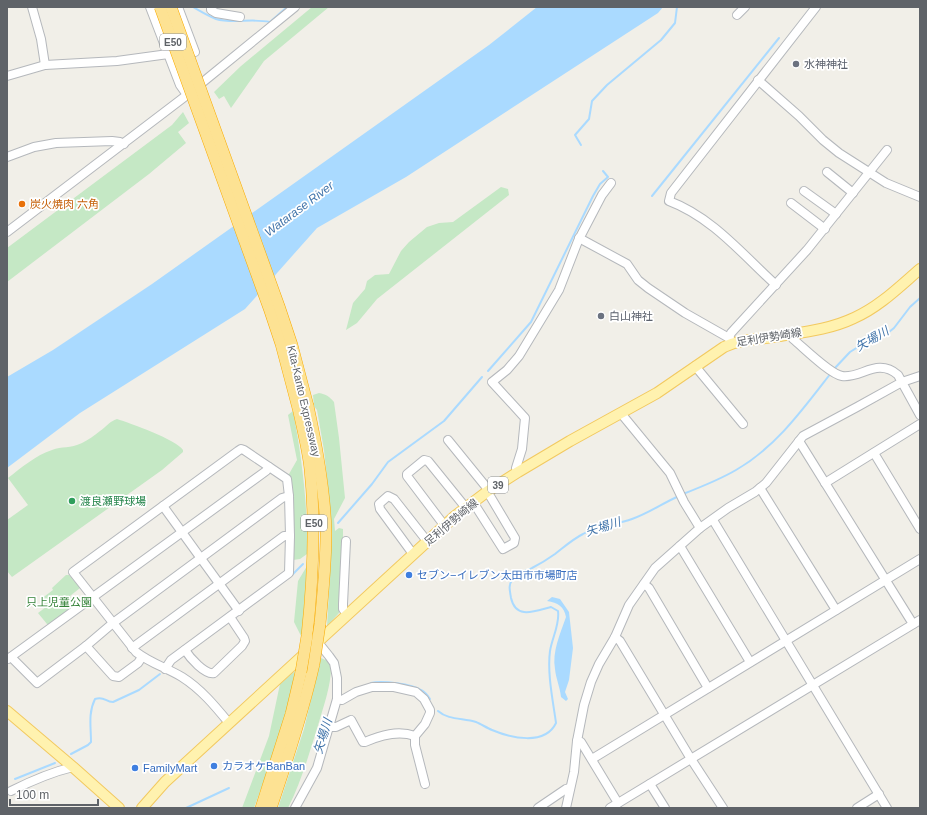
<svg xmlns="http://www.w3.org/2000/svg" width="927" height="815" font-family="Helvetica,'Noto Sans JP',sans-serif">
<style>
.green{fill:#c5e8c5}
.water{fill:#aadaff}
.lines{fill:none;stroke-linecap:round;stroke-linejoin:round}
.stream{stroke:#aadaff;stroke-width:2}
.minor-casing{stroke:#b5b8bc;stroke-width:10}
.major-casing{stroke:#f2c960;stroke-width:12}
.highway-casing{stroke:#f9ab00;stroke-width:12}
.minor{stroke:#fff;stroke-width:8}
.major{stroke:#fff2af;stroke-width:10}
.highway{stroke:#fde293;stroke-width:11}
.highway-bridge-casing{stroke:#f9ab00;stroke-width:12;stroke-linecap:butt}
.highway-bridge{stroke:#fde293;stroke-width:11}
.worship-dot{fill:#6b7280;stroke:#fff;stroke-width:1.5}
.food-dot{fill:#e8710a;stroke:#fff;stroke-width:1.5}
.leisure-dot{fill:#2e9e5b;stroke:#fff;stroke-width:1.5}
.shop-dot{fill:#3f7fe0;stroke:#fff;stroke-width:1.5}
.labels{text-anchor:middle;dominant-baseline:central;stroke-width:3.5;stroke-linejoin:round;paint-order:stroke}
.shield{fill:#fff;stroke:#8f9295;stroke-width:1}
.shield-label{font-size:10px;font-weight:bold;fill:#5f6368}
.worship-label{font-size:11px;fill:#5b616d;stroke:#fff;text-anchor:start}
.food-label{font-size:11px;fill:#c56008;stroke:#fff;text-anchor:start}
.street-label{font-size:11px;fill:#5f6368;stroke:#fff}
.leisure-label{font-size:11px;fill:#27864d;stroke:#fff;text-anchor:start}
.shop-label{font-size:11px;fill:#366cbe;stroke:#fff;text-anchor:start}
.park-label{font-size:11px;fill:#348238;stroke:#fff}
.water-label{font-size:12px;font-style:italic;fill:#4174aa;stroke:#fff}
</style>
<rect width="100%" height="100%" fill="#f1efe8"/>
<g class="green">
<polygon points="312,7 329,7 264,61 231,108 224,96 219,99 214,92 241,66"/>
<polygon points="183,112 189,123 178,132 186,143 149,174 7,282 7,248 172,125"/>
<polygon points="501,187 508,189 509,195 377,299 357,323 346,330 353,303 365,289 367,281 375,275 389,274 401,251 409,242 427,227 439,223 453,222"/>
<path d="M319,393c7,1 11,4 15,9l5,36 6,60 -11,21 1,12 4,-3 4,1v32l-4,52 -12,13 3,-51 1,-32 -2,-45 -5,-48 -7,-40 -3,-4 -1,-11z"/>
<path d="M293,411c9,47 15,95 14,143l-7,5 -7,1 -4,-86 8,-14 -9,-45z"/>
<path d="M117,419c13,4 60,21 66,31v2l-21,18 -150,107 -5,-6v-51l21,-15 -20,-27c13,-10 28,-23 44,-28 10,-4 18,-1 30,-7 6,-3 12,-7 18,-12 6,-4 10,-10 17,-12z"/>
<polygon points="307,566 302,638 294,622 298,581"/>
<polygon points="66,575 69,575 80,588 70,596 77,605 51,625 47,624 38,613 46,607 41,599 53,590 52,588"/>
<path d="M321,658l9,4 1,6c0,17 -7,37 -12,54 -9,29 -17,58 -31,86h-10l26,-79z"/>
<path d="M295,671c-8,47 -25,93 -41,137h-12l27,-72 11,-52z"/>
</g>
<g class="water">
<polygon points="537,7 663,7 658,13 406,177 317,228 245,309 80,413 7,468 7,377 53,350 152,284 489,45"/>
<path d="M552,597l8,2 9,13 4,36 -4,32 -4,12 3,7 -2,2 -5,-4c-1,-10 -5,-18 -6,-28 -3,-17 5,-35 11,-52 -2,-11 -8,-14 -19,-16z"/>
</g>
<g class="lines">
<g class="stream">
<path d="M193,7c7,4 15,9 23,12 16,5 36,-1 54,3l17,-15"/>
<polyline points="581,145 575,135 589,119 592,101 607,85 661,40 675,23 677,7"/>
<polyline points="652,196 779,38"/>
<polyline points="834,369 850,352 866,342 889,332 894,328 910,307 920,298"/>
<polyline points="488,371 531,322 593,196 600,184 608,177 603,171"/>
<path d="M683,494c18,-7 36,-14 53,-24 40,-23 67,-61 95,-97"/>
<polyline points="338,523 372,484 388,462 444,421 482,377"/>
<polyline points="292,575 303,564"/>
<path d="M371,683c11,-3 41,1 50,7 4,2 7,6 9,9"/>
<path d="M438,711c10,9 25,7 38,11 5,2 11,6 16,8 19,8 53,16 64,-7 -3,-22 -9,-50 -6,-72 2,-13 10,-27 8,-40l-7,-4c-16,4 -35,13 -40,-9 -1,-7 -3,-12 1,-18 4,-8 13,-8 20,-12 8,-4 16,-9 23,-14 9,-7 18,-15 28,-20 15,-9 33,-9 49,-15 17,-6 31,-16 47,-23"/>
<path d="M71,754l17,-9 3,-3c0,-15 -3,-29 4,-43 10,-3 10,3 18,3l26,-12 21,-16"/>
<polyline points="15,779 55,763"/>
<polyline points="186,808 229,788"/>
</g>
<defs>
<g id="minor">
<polyline points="32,7 41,39 45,65"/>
<polyline points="150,7 180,85 187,95"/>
<polyline points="211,7 211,10 216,13 240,17"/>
<polyline points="737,15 745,7"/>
<polyline points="7,76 45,65 117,61 183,52 195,52 178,7"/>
<polyline points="758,80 799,116 823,140 839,153 886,183 920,197"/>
<polyline points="7,157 34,147 56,143 112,141 120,142 124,144"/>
<polyline points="827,172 853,193"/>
<polyline points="804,191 836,214"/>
<polyline points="791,203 825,229"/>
<polyline points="7,232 187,95 295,7"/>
<polyline points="579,238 627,264 638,280 648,288 685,313 729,338 732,342"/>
<path d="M776,285c-33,-30 -64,-68 -107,-84l2,-8 145,-186"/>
<path d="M792,334l1,5c11,9 37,35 49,37 19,3 35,-19 56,-1l22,40"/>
<polyline points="729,338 731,333 807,250 887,150"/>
<polyline points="695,366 743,424"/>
<polyline points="622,413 624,417 670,473 684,502 700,528"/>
<polyline points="448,440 487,488 490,496 515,538 514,543 503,549 473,502"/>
<polyline points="799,441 913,624"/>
<polyline points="874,453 920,529"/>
<polyline points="518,472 516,468 522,449 525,418 492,382 507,370 519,356 559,290 578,241 602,195 611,183"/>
<polyline points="825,483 920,424"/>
<polyline points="760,488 836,610"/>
<polyline points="163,506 239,611"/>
<polyline points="713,520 887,808"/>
<polyline points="444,525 407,476 407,474 424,460 428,461 466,508"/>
<polyline points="346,541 343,604 343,609 347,614"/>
<polyline points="680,546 750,662"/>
<polyline points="413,554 380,509 379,504 388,496 394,499 427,541"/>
<polyline points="644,584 649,588 708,688"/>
<polyline points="615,637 620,641 691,759 723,808"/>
<polyline points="86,646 113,676 119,677 138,663 142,657"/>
<polyline points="132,648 284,536 290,536"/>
<path d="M185,650c5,8 20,25 29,23l28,-27 3,-5 -1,-3 -14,-21"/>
<polyline points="11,657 37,683 86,646 113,623 282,498 289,496"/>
<polyline points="8,659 266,471 269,467"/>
<path d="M165,669l6,-9 118,-87 1,-37 -1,-40 -2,-17 -43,-29 -3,-1 -3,2 -165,121 63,80c14,11 31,16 46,25 19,12 33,29 47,46"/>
<polyline points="337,699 342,700 356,692 372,687 394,687 416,692 424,699 430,710 430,713 425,724 415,736 415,745 425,784"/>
<path d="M329,727h7l15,-7 12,22h2c16,-7 33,-12 50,-6"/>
<polyline points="577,741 581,742 618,803"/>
<polyline points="592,759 920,559"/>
<polyline points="650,784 665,808"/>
<path d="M11,791c20,-10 41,-19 62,-24"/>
<polyline points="295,808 317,768 337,699 337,678 334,663 329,656 317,641"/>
<polyline points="538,808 566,789 570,788"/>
<polyline points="566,808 574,772 577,741 584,705 591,682 599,664 615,637 629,605 655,568 700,528 728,508 755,492 766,483 803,436 857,407 902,382 920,376"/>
<polyline points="610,808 920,620"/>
<polyline points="857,808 879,794"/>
</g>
<g id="major">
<polyline points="7,711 73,767 119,808"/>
<path d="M142,808l23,-26 290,-266 33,-25 30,-19 52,-31 87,-48 67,-46c18,-9 37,-7 56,-11 25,-4 51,-7 74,-18 25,-11 45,-31 66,-49"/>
</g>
<g id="highway">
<path d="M308,406c9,41 17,84 18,127 0,30 -3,61 -6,91"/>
<path d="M299,412c4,19 9,38 11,57 6,56 3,111 -3,167"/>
<polyline points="261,808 291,714 301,672"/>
<path d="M271,808c16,-47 32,-95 43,-144"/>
</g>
</defs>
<use href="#minor" class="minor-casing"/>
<use href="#major" class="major-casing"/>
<use href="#highway" class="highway-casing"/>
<use href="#minor" class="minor"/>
<use href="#major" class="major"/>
<use href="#highway" class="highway"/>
<defs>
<g id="highway-bridge">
<polyline points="160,7 270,311 281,344 299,412"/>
<polyline points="171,7 279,306 292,345 308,406"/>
<polyline points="314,664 320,624"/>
<polyline points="301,672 307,636"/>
</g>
</defs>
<use href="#highway-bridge" class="highway-bridge-casing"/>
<use href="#highway-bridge" class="highway-bridge"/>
</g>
<g class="worship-dot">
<circle cx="796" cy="64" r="4"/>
<circle cx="601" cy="316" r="4"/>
</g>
<circle class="food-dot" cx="22" cy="204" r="4"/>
<circle class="leisure-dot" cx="72" cy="501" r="4"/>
<g class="shop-dot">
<circle cx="409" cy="575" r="4"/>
<circle cx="214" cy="766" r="4"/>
<circle cx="135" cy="768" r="4"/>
</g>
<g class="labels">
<g class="shield">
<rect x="160" y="34" width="26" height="16" rx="3"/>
<rect x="488" y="477" width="20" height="16" rx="3"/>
<rect x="301" y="515" width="26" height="16" rx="3"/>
</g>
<g class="shield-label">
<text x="173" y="42">E50</text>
<text x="498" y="485">39</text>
<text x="314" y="523">E50</text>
</g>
<g class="worship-label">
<text x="804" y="64">水神神社</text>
<text x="609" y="316">白山神社</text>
</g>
<g class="food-label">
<text x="30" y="204">炭火焼肉 六角</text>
</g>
<g class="street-label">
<text transform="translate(769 337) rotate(-9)">足利伊勢崎線</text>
<text transform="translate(304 401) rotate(77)">Kita-Kanto Expressway</text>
<text transform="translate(451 522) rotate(-40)">足利伊勢崎線</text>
</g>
<g class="leisure-label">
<text x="80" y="501">渡良瀬野球場</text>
</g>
<g class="shop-label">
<text x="417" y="575">セブン−イレブン太田市市場町店</text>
<text x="222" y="766">カラオケBanBan</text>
<text x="143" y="768">FamilyMart</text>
</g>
<g class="park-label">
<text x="59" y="602">只上児童公園</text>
</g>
<g class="water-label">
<text transform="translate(299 209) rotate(-37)">Watarase River</text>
<text transform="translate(872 339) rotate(-30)">矢場川</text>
<text transform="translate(603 527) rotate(-18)">矢場川</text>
<text transform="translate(323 736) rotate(-73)">矢場川</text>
</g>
</g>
<rect width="927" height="815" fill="none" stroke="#5f6368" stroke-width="16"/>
<path d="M10 799v6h88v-6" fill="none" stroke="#5f6368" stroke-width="2"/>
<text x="16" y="799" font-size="12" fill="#5f6368" stroke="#ffffff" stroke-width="3" paint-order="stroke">100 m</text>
</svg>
